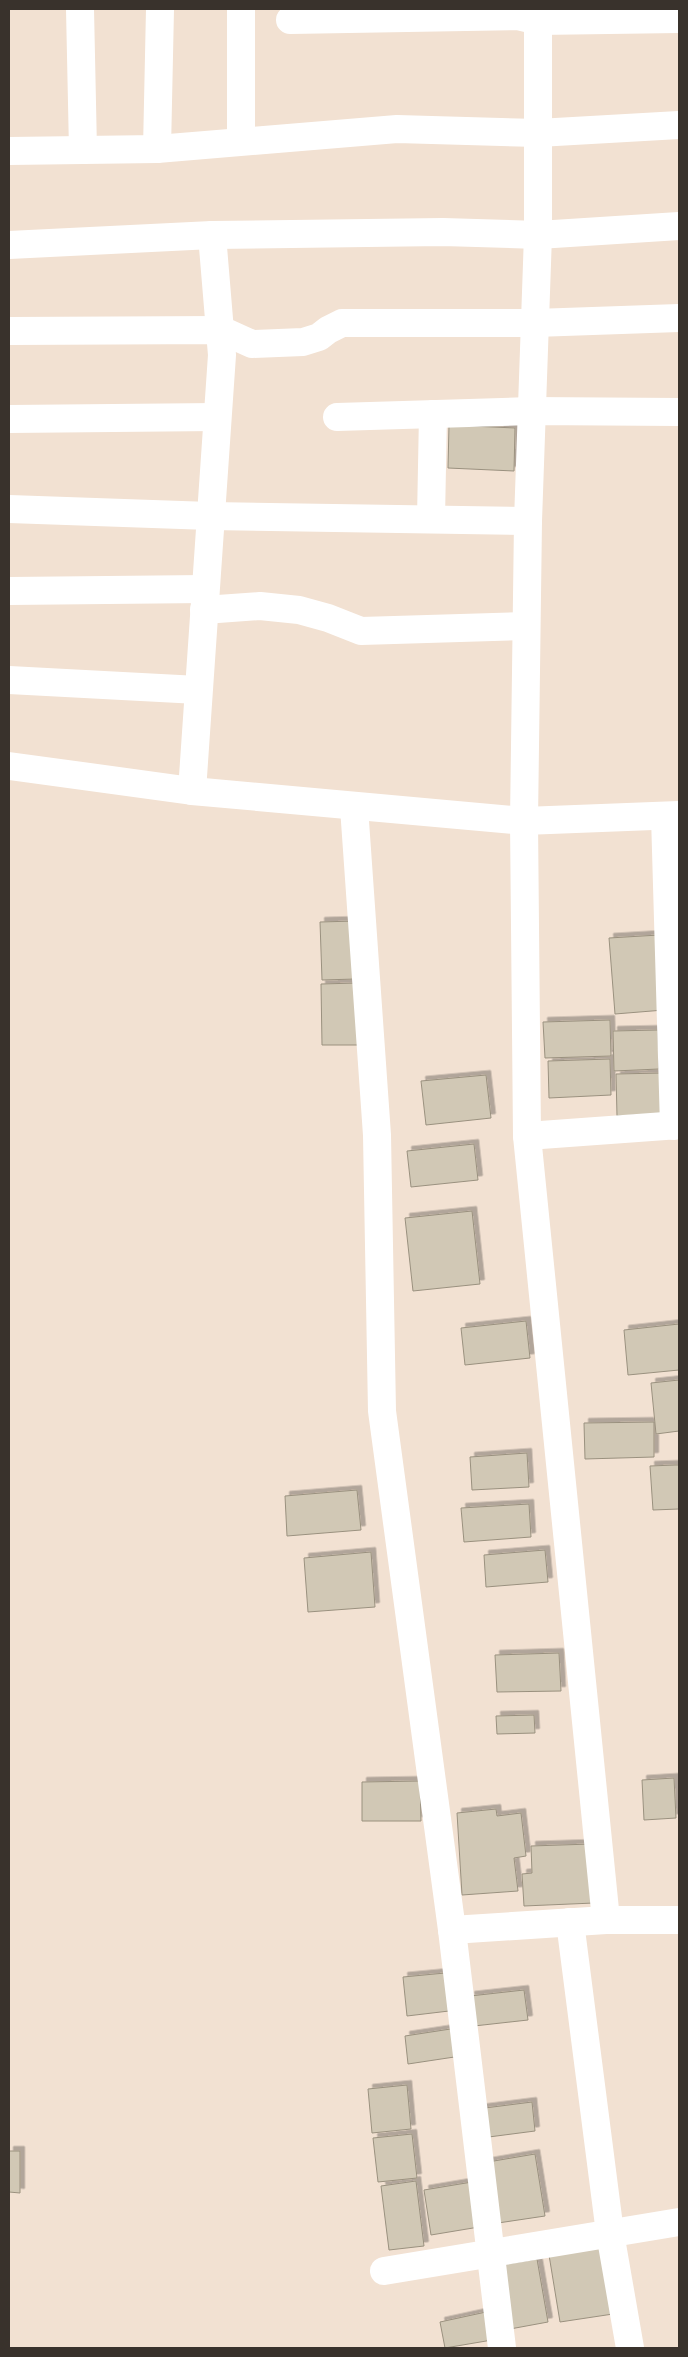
<svg xmlns="http://www.w3.org/2000/svg" width="688" height="2357" font-family="Helvetica,sans-serif">
<style>
.building{fill:#d1c8b5;stroke:#9a917f;filter:url(#shadow)}
.lines{fill:none;stroke-linecap:round;stroke-linejoin:round}
.minor{stroke:#fff;stroke-width:28}
</style>
<defs>
<filter id="shadow"><feDropShadow dx="4.5" dy="-4.5" stdDeviation="0" flood-color="#0004"/></filter>
</defs>
<rect width="100%" height="100%" fill="#f2e1d2"/>
<g class="building">
<polygon points="449,425 515,428 514,471 448,468"/>
<polygon points="355,921 356,979 322,980 320,922"/>
<polygon points="659,935 664,1010 615,1014 609,938"/>
<polygon points="357,983 359,1045 322,1045 321,984"/>
<polygon points="610,1020 611,1056 545,1058 543,1022"/>
<polygon points="658,1030 659,1069 614,1071 613,1031"/>
<polygon points="610,1059 611,1095 549,1098 548,1061"/>
<polygon points="662,1073 663,1114 617,1116 616,1074"/>
<polygon points="486,1075 491,1118 426,1125 421,1081"/>
<polygon points="474,1144 478,1180 411,1187 407,1151"/>
<polygon points="472,1211 480,1284 413,1291 405,1218"/>
<polygon points="526,1321 530,1358 465,1365 461,1328"/>
<polygon points="679,1324 679,1370 628,1375 624,1330"/>
<polygon points="679,1380 679,1431 656,1434 651,1383"/>
<polygon points="654,1422 654,1457 585,1459 584,1423"/>
<polygon points="527,1453 529,1487 472,1490 470,1457"/>
<polygon points="675,1465 679,1465 679,1509 653,1510 650,1466"/>
<polygon points="357,1490 361,1530 287,1536 285,1496"/>
<polygon points="529,1504 531,1537 464,1542 461,1508"/>
<polygon points="545,1550 548,1582 486,1587 484,1555"/>
<polygon points="371,1552 375,1607 308,1612 304,1558"/>
<polygon points="559,1653 561,1691 497,1692 495,1655"/>
<polygon points="534,1715 535,1733 497,1734 496,1716"/>
<polygon points="674,1778 676,1818 644,1820 642,1780"/>
<polygon points="420,1781 421,1821 362,1821 362,1782"/>
<polygon points="496,1809 497,1816 521,1813 526,1856 514,1858 518,1891 462,1895 457,1813"/>
<polygon points="591,1844 594,1903 524,1906 522,1874 532,1873 531,1846"/>
<polygon points="445,1973 449,2011 407,2016 403,1977"/>
<polygon points="524,1990 528,2020 474,2026 470,1996"/>
<polygon points="457,2028 461,2056 408,2064 405,2036"/>
<polygon points="407,2085 411,2129 372,2133 368,2089"/>
<polygon points="532,2102 535,2131 481,2138 477,2109"/>
<polygon points="412,2134 417,2178 378,2182 373,2138"/>
<polygon points="9,2151 20,2151 20,2193 9,2192"/>
<polygon points="535,2154 545,2216 498,2223 488,2162"/>
<polygon points="416,2181 424,2246 389,2250 381,2186"/>
<polygon points="472,2182 479,2227 431,2235 424,2190"/>
<polygon points="602,2246 613,2314 560,2322 549,2255"/>
<polygon points="537,2259 548,2322 510,2329 499,2265"/>
<polygon points="486,2312 492,2340 445,2348 440,2322"/>
</g>
<g class="lines">
<g class="minor">
<polyline points="80,9 83,150"/>
<polyline points="241,9 241,141"/>
<polyline points="538,9 538,235 528,521 524,821 527,1136 606,1920"/>
<polyline points="290,20 517,16 538,21 679,19"/>
<polyline points="157,149 160,9"/>
<polyline points="9,151 157,149 397,129 538,133 679,125"/>
<polyline points="9,245 212,235 443,232 538,235 679,226"/>
<polyline points="9,331 221,330 252,344 303,342 319,337 328,330 342,323 535,323 679,318"/>
<polyline points="337,417 531,411 679,412"/>
<polyline points="9,419 217,417"/>
<polyline points="9,509 210,516 528,521"/>
<polyline points="431,519 433,414"/>
<polyline points="9,591 205,589"/>
<polyline points="204,610 260,606 299,610 328,618 361,631 526,626"/>
<polyline points="9,680 198,690"/>
<polyline points="9,766 192,791 222,355 212,235"/>
<polyline points="192,791 524,821 679,815"/>
<polyline points="354,807 377,1135 382,1411 452,1930 502,2348"/>
<polyline points="665,816 674,1126"/>
<polyline points="527,1136 679,1125"/>
<polyline points="570,1922 610,2233 630,2348"/>
<polyline points="452,1930 606,1920 679,1920"/>
<polyline points="384,2271 679,2222"/>
</g>
</g>
<rect width="688" height="2357" fill="none" stroke="#39322c" stroke-width="20"/>
</svg>
